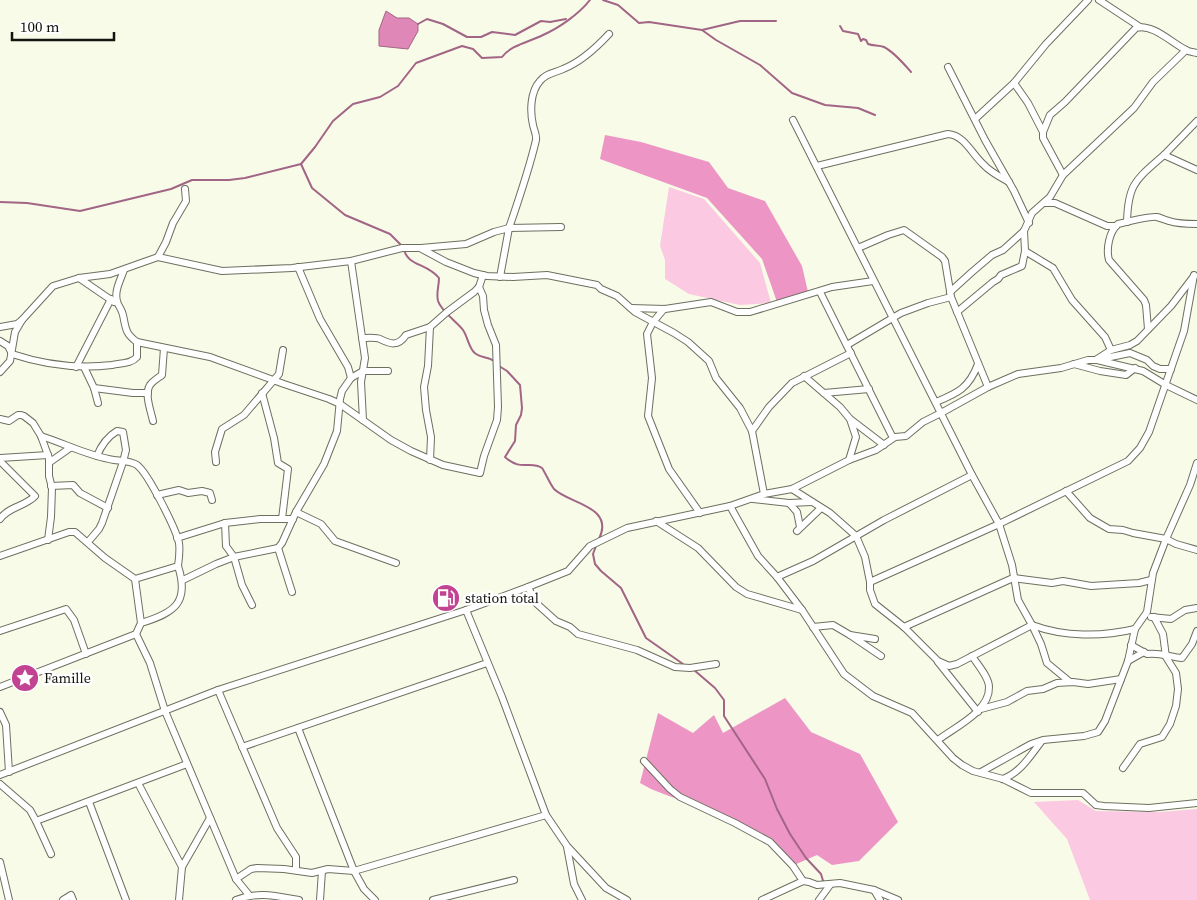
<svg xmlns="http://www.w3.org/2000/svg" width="1197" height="900" font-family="'Source Serif 4',serif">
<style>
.green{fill:#fcc9e3}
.forest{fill:#ed96c6}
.water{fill:#df88b8;stroke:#a26585}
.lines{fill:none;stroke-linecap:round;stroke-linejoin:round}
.stream{stroke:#a26585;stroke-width:2}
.street-casing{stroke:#6d7060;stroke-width:8}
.street{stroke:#fff;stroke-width:6}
.labels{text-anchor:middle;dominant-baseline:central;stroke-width:5;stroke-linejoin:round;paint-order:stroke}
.poi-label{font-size:14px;fill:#13140e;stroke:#fff;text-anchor:start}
</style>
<rect width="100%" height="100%" fill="#f7fbe8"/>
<g class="green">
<polygon points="669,187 704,199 760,263 771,303 740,305 689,294 665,279 665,260 660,246"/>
<polygon points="1078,800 1096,811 1160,812 1197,809 1197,900 1090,900 1067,839 1034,802"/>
</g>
<g class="forest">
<polygon points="605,135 641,142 709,162 728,188 765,201 802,266 808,292 777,302 762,259 707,198 600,159"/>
<path d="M785,698l26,34 49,22 38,68 -39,39 -27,4 -15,-10 -23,10c-35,-42 -94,-56 -143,-76l-11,-6 18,-70 35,20 21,-18 9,18z"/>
</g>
<polygon class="water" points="386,11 397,18 409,18 418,24 418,31 408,49 379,46 379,30"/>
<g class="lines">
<g class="stream">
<polyline points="603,0 618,5 639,23 649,22 702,30 740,21 776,21"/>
<polyline points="418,24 427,19 443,24 467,37 481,37 492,32 515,35 541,21 550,22 566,19"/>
<path d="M840,26l3,5 15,3 3,7 2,-2 3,1 2,4c5,2 11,1 16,3 10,5 20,17 27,25"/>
<polyline points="702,30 716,40 760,65 792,93 825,105 858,108 875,115"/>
<polyline points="301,164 312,188 345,215 390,234 401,245"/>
<path d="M0,202l27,1 53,8 91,-22 21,-9h37l16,-2 56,-14 14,-17 18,-26 20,-17 27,-7 18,-11 18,-23 46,-17 11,3 9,9 20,-1c9,-12 27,-15 41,-22 16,-7 36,-21 47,-35"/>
<path d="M404,249c3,17 23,14 35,29 0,8 -3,15 -1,23 3,10 19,21 25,29 5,7 6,20 13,24 6,4 13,3 18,7"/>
<path d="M499,366l8,5 13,14 2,23 -1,7 -5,10 -1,16 -10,16c16,15 25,3 37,11 4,6 8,16 12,21 15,15 61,17 45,50"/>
<polyline points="596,546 593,554 595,564 601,571 621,588 646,638 683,664"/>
<polyline points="694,670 715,688 724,700 724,716 765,779 777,809 790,834 806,858 821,874 824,884"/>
</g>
<defs>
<g id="street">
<polyline points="1099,0 1140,27"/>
<polyline points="948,67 985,140 1014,191 1029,223"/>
<polyline points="1014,83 1028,103 1043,132"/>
<polyline points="975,119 1014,83 1046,44 1088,0"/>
<polyline points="793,120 972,475 999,524 1012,565 1018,600 1032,625 957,664 949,666 938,661 904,627 875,604 870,590 870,582"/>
<polyline points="1197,121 1164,155 1197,170"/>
<path d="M817,166l131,-32c16,1 24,20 35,30 7,8 17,13 26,18"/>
<path d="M1063,175l-20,-37v-6l7,-17 15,-13 71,-74c16,-5 36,15 50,22 3,2 7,2 11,3"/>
<polyline points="1045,203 1055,203 1107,226 1116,226"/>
<path d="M1127,222c1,-39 9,-42 37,-67"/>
<path d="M561,227l-52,1c10,-29 20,-58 27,-88 1,-4 -2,-10 -3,-15 -3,-13 -3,-33 7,-44 6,-8 15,-8 23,-12 18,-7 33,-21 46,-35"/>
<polyline points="1024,231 1025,251 1053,268 1072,300 1105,337 1111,350 1097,359"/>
<polyline points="421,248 466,244 494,232 509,228 500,277"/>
<polyline points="858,248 888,235 904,230 942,257 945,261 951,297 988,387"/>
<polyline points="158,257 222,271 292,268 351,261 365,358 361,382 363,420"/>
<polyline points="351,261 402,248 420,248 446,262 474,273 487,276 513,277 547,275 597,285 601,289 617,296 635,312 674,333 688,342 709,361 716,378 740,408 752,431 764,494"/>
<polyline points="298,267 320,319 348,367 351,378 363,371 388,371"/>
<polyline points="79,278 114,302"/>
<polyline points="820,292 893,438"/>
<polyline points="950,292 972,272 992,255 1003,250 1024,231 1032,213 1050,197 1063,175 1134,108 1153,82 1186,50"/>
<polyline points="631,308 665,309 711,302 737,312 750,312 832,287 873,281"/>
<polyline points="664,309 653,322 647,334 652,378 648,416 669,469 700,513"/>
<polyline points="957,312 993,282 998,279 1001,275 1022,266 1025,251"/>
<polyline points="0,327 17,324 22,320"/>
<path d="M1148,329l-2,-24 -2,-5 -35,-40c-3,-11 0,-28 9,-36 8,-2 33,-8 39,-7 4,1 8,3 12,4 9,3 19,3 28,3"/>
<path d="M362,338c5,0 14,-1 18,1 10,5 18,8 26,-4l24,-8 17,-15 27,-20 5,-5 4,-12"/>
<path d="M0,341l8,5 4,8c33,11 66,15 100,11 9,-2 19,-1 25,-8v-15c-12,-9 -11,-13 -14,-27 -1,-5 -3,-7 -5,-11 -5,-11 2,-23 6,-34"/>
<polyline points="137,342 210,357 284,384 329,399 340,404 391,440 411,451 443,465 480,473 484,456 497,420 498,407 496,345 488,325 484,310 483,296 479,287"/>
<polyline points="847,345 901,313 928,303 951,297"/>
<polyline points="1111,350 1130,345 1137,341 1171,306 1194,276"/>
<polyline points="1097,360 1143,371 1166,385 1197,400"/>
<polyline points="1074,364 1100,371 1126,375 1135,368"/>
<polyline points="76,367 111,299"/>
<polyline points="84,367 94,388 98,403"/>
<polyline points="0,372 10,361 15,332 22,320 53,286 79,278 110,274 158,257 166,242 173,223 186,201 185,189"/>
<polyline points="804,376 840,407 850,419 884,445"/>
<polyline points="94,388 133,393 148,393"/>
<polyline points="262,393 274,438 278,463 288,469 282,519"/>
<polyline points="824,393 869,389"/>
<path d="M936,402c22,-9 33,-14 42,-38"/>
<polyline points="0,419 9,421 18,415 21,415 24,416 33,423 41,436 49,458 49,476 52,488 51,517 48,540"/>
<path d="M153,421c-2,-10 -9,-27 -3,-36 3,-4 8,-7 12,-10l2,-27"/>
<polyline points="752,431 769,407 792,383 851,353"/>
<path d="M41,436c25,8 47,20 73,24 7,1 17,1 23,5 11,8 39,64 42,78 1,7 0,16 -1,23l-43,13"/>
<polyline points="0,458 48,455"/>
<polyline points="430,460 431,437 426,410 424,387 428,366 430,327"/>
<polyline points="849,460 856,437 850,419"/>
<path d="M0,461l35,35c-9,10 -27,11 -35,23"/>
<polyline points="50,462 70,448"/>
<polyline points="216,462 215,452 222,429 244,415 279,374 283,350"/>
<polyline points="51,486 73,485 80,493 108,508"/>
<polyline points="792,489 830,513 856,536 865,557 870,582 999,524 1128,461 1140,448 1149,432 1184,331 1194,275"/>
<polyline points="1066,491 1090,518 1109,529 1123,530 1133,533 1166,539 1176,544 1197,550"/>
<polyline points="157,495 179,490 188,493 202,491 210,493 212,500"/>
<polyline points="753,499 789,503 797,512 800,527"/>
<polyline points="789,503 812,502"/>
<polyline points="730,506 758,556 777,577 802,610 844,674 873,696 912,713 953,758 962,765 973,771 1003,779 1031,793 1083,793 1096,805 1104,806 1149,808 1197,803"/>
<polyline points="296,512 321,524 335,541 396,563"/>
<polyline points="656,521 698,548 736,587 747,594 802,610"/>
<polyline points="225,523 226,546 234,557 242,585 252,605"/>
<polyline points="797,531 821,508"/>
<polyline points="177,538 225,523 260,519 293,519"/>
<path d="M88,542l11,-13 3,-6 21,-61 3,-12 -3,-18 -6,-1c-10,6 -16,15 -20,25"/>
<polyline points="0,556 69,532 75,532 105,558 135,579 141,623 136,634 0,687"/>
<polyline points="777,577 813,561 884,520 972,475"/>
<polyline points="183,580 216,564 234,557 278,548"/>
<polyline points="528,587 536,603 556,621 570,627 578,634 637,650 675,667 690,668 716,664"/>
<polyline points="292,592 278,548 282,543 296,512 324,464 337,431 340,399 342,391 351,378"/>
<polyline points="466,610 502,697 546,815 567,846 606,888 627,900"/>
<polyline points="1151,617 1171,619 1185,610 1197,608"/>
<path d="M141,623c33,-10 49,-20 37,-57"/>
<path d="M1032,625c32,12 70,12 103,4"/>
<polyline points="1032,625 1041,644 1047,663 1070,682"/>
<polyline points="813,627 833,625 850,635"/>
<polyline points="904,627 1013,578 1052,583 1063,581 1091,586 1139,583 1151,580"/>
<polyline points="0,631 66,609 74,620 86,654"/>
<polyline points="136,634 150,663 165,711 236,879 249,895"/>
<polyline points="875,639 850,635 881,656"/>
<path d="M1131,645l16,9c12,-2 23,3 35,4l10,-14 5,-13"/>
<polyline points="1128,661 1144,652"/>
<polyline points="938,662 978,712"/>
<polyline points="218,690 277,828 296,857 296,870"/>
<polyline points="981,709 1007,702 1027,691 1043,689 1057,683 1073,682 1088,684 1121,679"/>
<polyline points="0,712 6,725 9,772"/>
<polyline points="298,728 354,871 364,889 375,900"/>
<path d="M938,740c17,-13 52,-29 51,-53 0,-10 -12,-23 -17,-31"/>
<polyline points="242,747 487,663"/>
<polyline points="644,761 670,789 680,797 735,823 770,842 793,866 803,881"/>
<polyline points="1123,768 1140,744 1162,737 1170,724 1176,706 1178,689 1176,673 1166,657 1163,634 1154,617"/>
<polyline points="981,772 1031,744 1043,740 1084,736 1098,732 1105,721 1128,661 1135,629 1147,612 1153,573 1166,539 1190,485 1197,463"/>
<polyline points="0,775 218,690 466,610 528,587 568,571 590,546 627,528 730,506 764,494 792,489 849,460 876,450 895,437 906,436 923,422 941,413 988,387 1018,374 1061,368 1088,360 1096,360 1130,353 1147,360 1153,366 1160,369 1171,369"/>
<path d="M1003,779c18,-7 27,-23 38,-37"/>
<polyline points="138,783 182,867"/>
<polyline points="0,784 30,810 36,821 187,764"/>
<polyline points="89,802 126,900"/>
<polyline points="36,821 51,854"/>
<polyline points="567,847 574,884 582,900"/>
<polyline points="0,862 9,900"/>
<polyline points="236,879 251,869 257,868 284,869 312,873 328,869 354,871 546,815"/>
<polyline points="874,890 880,900"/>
<polyline points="63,900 71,895 73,900"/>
<polyline points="179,900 182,867 210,818"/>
<path d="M236,900c22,-9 40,-4 63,0"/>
<polyline points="320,900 322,871"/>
<polyline points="433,900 514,880"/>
<polyline points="762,900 803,881 809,882 817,885 840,883 874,890 898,900"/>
<polyline points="819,900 830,885"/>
</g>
</defs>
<use href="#street" class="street-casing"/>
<use href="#street" class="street"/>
</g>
<defs>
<symbol id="fuel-disc" viewBox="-11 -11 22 22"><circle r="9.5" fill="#c24391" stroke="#fff"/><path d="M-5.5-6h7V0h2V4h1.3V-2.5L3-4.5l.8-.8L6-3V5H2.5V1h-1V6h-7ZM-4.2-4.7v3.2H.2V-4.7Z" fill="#fff"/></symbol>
<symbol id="sight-disc" viewBox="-11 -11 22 22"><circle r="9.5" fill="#c24391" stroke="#fff"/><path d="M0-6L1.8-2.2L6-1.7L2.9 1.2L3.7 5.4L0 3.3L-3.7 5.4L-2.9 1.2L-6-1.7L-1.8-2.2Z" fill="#fff"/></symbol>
</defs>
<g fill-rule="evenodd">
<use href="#fuel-disc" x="430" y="582" width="32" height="32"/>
<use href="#sight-disc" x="9" y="662" width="32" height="32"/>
</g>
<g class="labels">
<g class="poi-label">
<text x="465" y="598">station total</text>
<text x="44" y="678">Famille</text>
</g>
</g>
<path d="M12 32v8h102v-8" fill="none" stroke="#13140e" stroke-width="2.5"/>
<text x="20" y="32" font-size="15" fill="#13140e" stroke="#ffffff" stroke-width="4" paint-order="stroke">100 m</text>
</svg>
